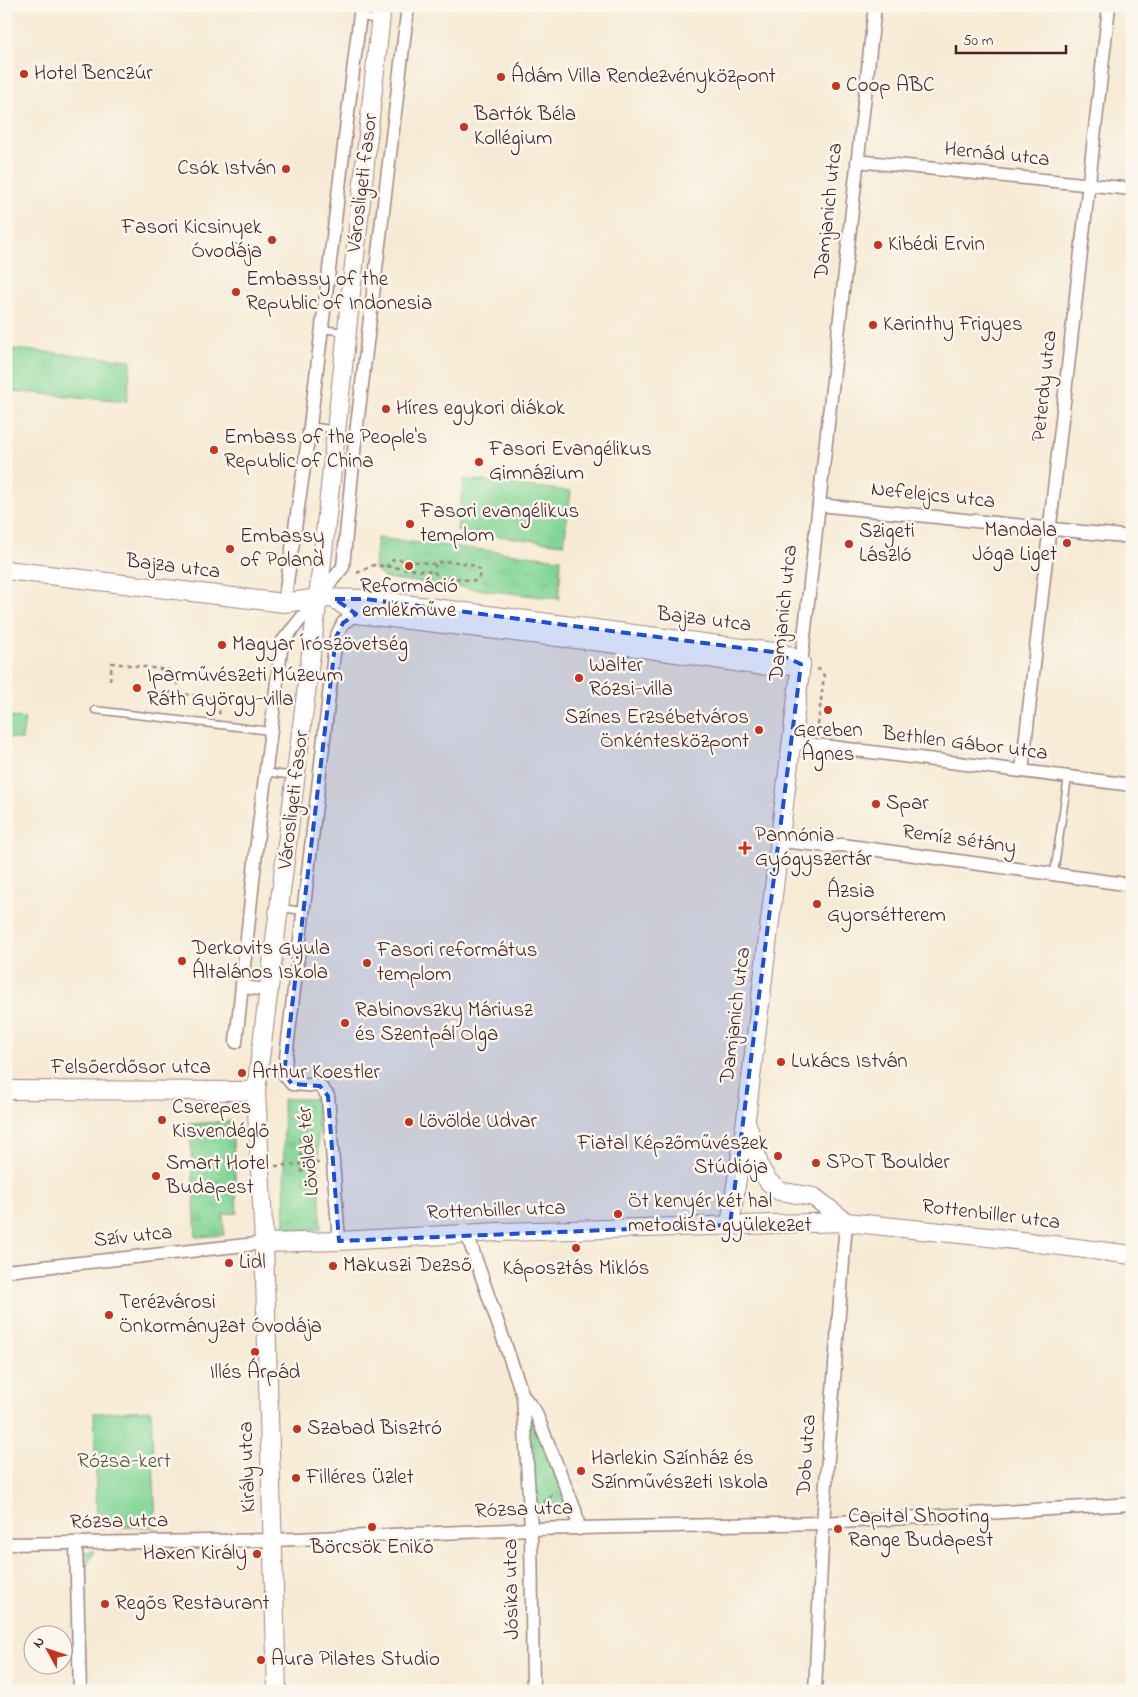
<svg xmlns="http://www.w3.org/2000/svg" width="1138" height="1697" font-family="'Indie Flower',sans-serif">
<style>
.green{fill:#82d596;stroke:#667a60}
.park{fill:url(#park-tufts);stroke:#667a60}
.lines{fill:none;stroke-linecap:round;stroke-linejoin:round}
.lane-casing{stroke:#a08480;stroke-width:9}
.street-casing{stroke:#a08480;stroke-width:15}
.secondary-casing{stroke:#a08480;stroke-width:20}
.path{stroke:#a08480;stroke-width:2.5;stroke-dasharray:4 4;stroke-linecap:butt}
.lane{stroke:#fff;stroke-width:6}
.street{stroke:#fff;stroke-width:12}
.secondary{stroke:#fff;stroke-width:18}
.marked{fill:#1d4ed8;fill-opacity:0.2;stroke:#1d4ed8;stroke-width:4;stroke-dasharray:10 6;stroke-linejoin:round}
.poi-dot{fill:#c8321e;stroke:#fbf7ec;stroke-width:2}
.labels{text-anchor:middle;dominant-baseline:central;stroke-width:5;stroke-linejoin:round;paint-order:stroke}
.poi-label{font-size:21px;fill:#4a1f2b;stroke:#fbf7ec;text-anchor:start}
.street-label{font-size:21px;fill:#4a1f2b;stroke:#fbf7ec}
.park-label{font-size:21px;fill:#5b564b;stroke:#fbf7ec}
</style>
<defs>
<pattern id="park-tufts" width="24" height="20" patternUnits="userSpaceOnUse" patternTransform="scale(1.25)"><rect width="24" height="20" fill="#82d596"/><path d="M3 7l-1-3M5 7V3M7 7l1-3M15 17l-1-3M17 17v-4M19 17l1-3" fill="none" stroke="#72b681"/></pattern>
</defs>
<rect width="100%" height="100%" fill="#fbf7ec"/>
<filter id="ink" filterUnits="userSpaceOnUse"><feTurbulence type="fractalNoise" baseFrequency=".02" numOctaves="2"/><feDisplacementMap in="SourceGraphic" scale="10" xChannelSelector="R" yChannelSelector="G"/><feConvolveMatrix kernelMatrix="1 2 1 2 8 2 1 2 1" color-interpolation-filters="sRGB"/></filter>
<filter id="wash" filterUnits="userSpaceOnUse"><feTurbulence type="fractalNoise" baseFrequency=".0096" numOctaves="4" result="noise"/><feDisplacementMap in="SourceGraphic" scale="20" xChannelSelector="R" yChannelSelector="G"/><feGaussianBlur stdDeviation="1.12" result="paint"/><feColorMatrix in="noise" values="0 0 0 0 0 0 0 0 0 0 0 0 0 0 0 0 0 1.4 0 .05"/><feComposite in="paint" operator="in"/></filter>
<g filter="url(#wash)">
<rect width="100%" height="100%" fill="#f6ead4"/>
<g class="green">
<polygon points="13,349 131,360 127,401 9,391"/>
<polygon points="464,479 571,491 564,544 457,531"/>
<polygon points="6,717 25,719 22,740 6,737"/>
<polygon points="151,1410 156,1527 97,1527 94,1413"/>
<polygon points="94,1551 86,1567 83,1567 82,1552"/>
</g>
<g class="park">
<polygon points="377,538 561,559 559,599 384,578 374,568"/>
<polygon points="283,1099 317,1099 321,1229 285,1230"/>
<polygon points="232,1121 237,1213 223,1214 224,1235 196,1237 190,1124"/>
<polygon points="531,1414 569,1511 546,1512 545,1507 541,1505 530,1506 525,1416"/>
</g>
</g>
<g filter="url(#ink)">
<g class="lines">
<defs>
<g id="lane">
<polyline points="359,17 380,20"/>
<polyline points="321,329 345,332"/>
<polyline points="310,426 336,430"/>
<polyline points="95,710 270,731"/>
<polyline points="265,772 294,776"/>
<polyline points="1054,874 1068,777"/>
<polyline points="280,908 303,911"/>
</g>
<g id="street">
<polyline points="857,161 1132,189"/>
<polyline points="819,505 1132,537"/>
<polyline points="284,603 310,426 361,6"/>
<polyline points="801,664 875,6"/>
<polyline points="792,742 1132,785"/>
<polyline points="1022,771 1109,6"/>
<polyline points="781,841 829,846 842,845 1132,885"/>
<polyline points="242,987 268,990"/>
<polyline points="236,1042 258,833 282,642 343,567 355,442 408,6"/>
<polyline points="467,1234 523,1396 531,1529 533,1691"/>
<polyline points="339,1241 328,1096 320,1086 292,1084 284,1074 336,637 343,623 356,614"/>
<polyline points="6,1271 264,1243"/>
<polyline points="523,1396 535,1411 575,1510 579,1529"/>
<polyline points="76,1543 80,1691"/>
<polyline points="6,1544 272,1540 531,1529 823,1523 1132,1504"/>
<polyline points="815,1691 823,1523 846,1222"/>
</g>
<g id="secondary">
<polyline points="6,570 284,603 318,598 366,599 773,652 788,655 801,664"/>
<polyline points="335,599 356,614 610,643 755,665 771,666 801,664"/>
<polyline points="6,1090 256,1091"/>
<polyline points="747,1124 760,1168 768,1181 779,1191 814,1197 846,1222"/>
<polyline points="730,1225 746,1119 801,664"/>
<polyline points="264,1243 339,1241 498,1232 846,1222 998,1238 1132,1255"/>
<polyline points="277,1691 264,1243 256,1091 318,598 382,6"/>
</g>
</defs>
<use href="#lane" class="lane-casing"/>
<use href="#street" class="street-casing"/>
<use href="#secondary" class="secondary-casing"/>
<g class="path">
<path d="M386,567l8,-8 41,5c10,-5 38,-2 45,6l-1,8 -4,3 -36,-5 -5,-4 1,-8"/>
<polyline points="357,573 374,565 434,572"/>
<polyline points="817,669 821,670 824,676 817,732"/>
<polyline points="110,680 112,663 169,670 183,694 221,699 219,715"/>
<polyline points="161,691 183,694"/>
<polyline points="300,1137 302,1174"/>
<polyline points="275,1166 319,1163"/>
<polyline points="749,1206 756,1204 767,1199"/>
<polyline points="544,1503 546,1500 554,1493"/>
</g>
<use href="#lane" class="lane"/>
<use href="#street" class="street"/>
<use href="#secondary" class="secondary"/>
</g>
</g>
<path class="marked" d="M335,599h31l407,53 28,12 -71,561 -391,16 -11,-145 -8,-10 -28,-2 -8,-10 52,-437 7,-14 13,-9z"/>
<g class="poi-dot">
<circle cx="24" cy="74" r="5"/>
<circle cx="501" cy="77" r="5"/>
<circle cx="836" cy="86" r="5"/>
<circle cx="464" cy="127" r="5"/>
<circle cx="286" cy="169" r="5"/>
<circle cx="272" cy="240" r="5"/>
<circle cx="878" cy="245" r="5"/>
<circle cx="236" cy="292" r="5"/>
<circle cx="873" cy="325" r="5"/>
<circle cx="386" cy="409" r="5"/>
<circle cx="214" cy="450" r="5"/>
<circle cx="479" cy="462" r="5"/>
<circle cx="410" cy="524" r="5"/>
<circle cx="1067" cy="543" r="5"/>
<circle cx="849" cy="544" r="5"/>
<circle cx="230" cy="549" r="5"/>
<circle cx="409" cy="566" r="5"/>
<circle cx="222" cy="645" r="5"/>
<circle cx="579" cy="678" r="5"/>
<circle cx="137" cy="688" r="5"/>
<circle cx="828" cy="710" r="5"/>
<circle cx="759" cy="730" r="5"/>
<circle cx="876" cy="804" r="5"/>
<path d="M742.5 840.5h5v5h5v5h-5v5h-5v-5h-5v-5h5z"/>
<circle cx="817" cy="904" r="5"/>
<circle cx="182" cy="961" r="5"/>
<circle cx="367" cy="963" r="5"/>
<circle cx="345" cy="1023" r="5"/>
<circle cx="781" cy="1062" r="5"/>
<circle cx="242" cy="1073" r="5"/>
<circle cx="162" cy="1120" r="5"/>
<circle cx="409" cy="1122" r="5"/>
<circle cx="778" cy="1156" r="5"/>
<circle cx="816" cy="1163" r="5"/>
<circle cx="156" cy="1176" r="5"/>
<circle cx="618" cy="1214" r="5"/>
<circle cx="576" cy="1248" r="5"/>
<circle cx="229" cy="1263" r="5"/>
<circle cx="333" cy="1266" r="5"/>
<circle cx="109" cy="1315" r="5"/>
<circle cx="255" cy="1352" r="5"/>
<circle cx="297" cy="1429" r="5"/>
<circle cx="581" cy="1471" r="5"/>
<circle cx="296" cy="1478" r="5"/>
<circle cx="372" cy="1527" r="5"/>
<circle cx="838" cy="1529" r="5"/>
<circle cx="257" cy="1554" r="5"/>
<circle cx="105" cy="1604" r="5"/>
<circle cx="261" cy="1660" r="5"/>
</g>
<g class="labels">
<g class="poi-label">
<text x="34" y="74">Hotel Benczúr</text>
<text x="511" y="77">Ádám Villa Rendezvényközpont</text>
<text x="846" y="86">Coop ABC</text>
<text x="474" y="115">Bartók Béla<tspan x="474" dy="24">Kollégium</tspan></text>
<text x="276" y="169" text-anchor="end">Csók István</text>
<text x="262" y="228" text-anchor="end">Fasori Kicsinyek<tspan x="262" dy="24">Óvodája</tspan></text>
<text x="888" y="245">Kibédi Ervin</text>
<text x="246" y="280">Embassy of the<tspan x="246" dy="24">Republic of Indonesia</tspan></text>
<text x="883" y="325">Karinthy Frigyes</text>
<text x="396" y="409">Híres egykori diákok</text>
<text x="224" y="438">Embass of the People's<tspan x="224" dy="24">Republic of China</tspan></text>
<text x="489" y="450">Fasori Evangélikus<tspan x="489" dy="24">Gimnázium</tspan></text>
<text x="420" y="512">Fasori evangélikus<tspan x="420" dy="24">templom</tspan></text>
<text x="1057" y="531" text-anchor="end">Mandala<tspan x="1057" dy="24">Jóga Liget</tspan></text>
<text x="859" y="532">Szigeti<tspan x="859" dy="24">László</tspan></text>
<text x="240" y="537">Embassy<tspan x="240" dy="24">of Poland</tspan></text>
<text x="409" y="587" text-anchor="middle">Reformáció<tspan x="409" dy="24">emlékműve</tspan></text>
<text x="232" y="645">Magyar Írószövetség</text>
<text x="589" y="666">Walter<tspan x="589" dy="24">Rózsi-villa</tspan></text>
<text x="147" y="676">Iparművészeti Múzeum<tspan x="147" dy="24">Ráth György-villa</tspan></text>
<text x="749" y="718" text-anchor="end">Színes Erzsébetváros<tspan x="749" dy="24">Önkéntesközpont</tspan></text>
<text x="828" y="731" text-anchor="middle">Gereben<tspan x="828" dy="24">Ágnes</tspan></text>
<text x="886" y="804">Spar</text>
<text x="755" y="836">Pannónia<tspan x="755" dy="24">Gyógyszertár</tspan></text>
<text x="827" y="892">Ázsia<tspan x="827" dy="24">Gyorsétterem</tspan></text>
<text x="192" y="949">Derkovits Gyula<tspan x="192" dy="24">Általános Iskola</tspan></text>
<text x="377" y="951">Fasori református<tspan x="377" dy="24">templom</tspan></text>
<text x="355" y="1011">Rabinovszky Máriusz<tspan x="355" dy="24">és Szentpál Olga</tspan></text>
<text x="791" y="1062">Lukács István</text>
<text x="252" y="1073">Arthur Koestler</text>
<text x="172" y="1108">Cserepes<tspan x="172" dy="24">Kisvendéglő</tspan></text>
<text x="419" y="1122">Lövölde Udvar</text>
<text x="768" y="1144" text-anchor="end">Fiatal Képzőművészek<tspan x="768" dy="24">Stúdiója</tspan></text>
<text x="826" y="1163">SPOT Boulder</text>
<text x="166" y="1164">Smart Hotel<tspan x="166" dy="24">Budapest</tspan></text>
<text x="628" y="1202">Öt kenyér két hal<tspan x="628" dy="24">metodista gyülekezet</tspan></text>
<text x="239" y="1263">Lidl</text>
<text x="343" y="1266">Makuszi Dezső</text>
<text x="576" y="1269" text-anchor="middle">Káposztás Miklós</text>
<text x="119" y="1303">Terézvárosi<tspan x="119" dy="24">Önkormányzat Óvodája</tspan></text>
<text x="255" y="1373" text-anchor="middle">Illés Árpád</text>
<text x="307" y="1429">Szabad Bisztró</text>
<text x="591" y="1459">Harlekin Színház és<tspan x="591" dy="24">Színművészeti Iskola</tspan></text>
<text x="306" y="1478">Filléres Üzlet</text>
<text x="848" y="1517">Capital Shooting<tspan x="848" dy="24">Range Budapest</tspan></text>
<text x="372" y="1548" text-anchor="middle">Börcsök Enikő</text>
<text x="247" y="1554" text-anchor="end">Haxen Király</text>
<text x="115" y="1604">Regős Restaurant</text>
<text x="271" y="1660">Aura Pilates Studio</text>
</g>
<g class="street-label">
<text transform="translate(997 155) rotate(6)">Hernád utca</text>
<text transform="translate(363 183) rotate(-83)">Városligeti fasor</text>
<text transform="translate(829 211) rotate(-84)">Damjanich utca</text>
<text transform="translate(1045 386) rotate(-84)">Peterdy utca</text>
<text transform="translate(933 496) rotate(6)">Nefelejcs utca</text>
<text transform="translate(173 567) rotate(7)">Bajza utca</text>
<text transform="translate(784 613) rotate(-84)">Damjanich utca</text>
<text transform="translate(704 620) rotate(7)">Bajza utca</text>
<text transform="translate(965 744) rotate(7)">Bethlen Gábor utca</text>
<text transform="translate(294 800) rotate(-83)">Városligeti fasor</text>
<text transform="translate(959 840) rotate(8)">Remíz sétány</text>
<text transform="translate(736 1015) rotate(-83)">Damjanich utca</text>
<text x="131" y="1068">Felsőerdősor utca</text>
<text transform="translate(309 1151) rotate(-95)">Lövölde tér</text>
<text transform="translate(496 1211) rotate(-2)">Rottenbiller utca</text>
<text transform="translate(991 1215) rotate(7)">Rottenbiller utca</text>
<text transform="translate(133 1237) rotate(-6)">Szív utca</text>
<text transform="translate(807 1455) rotate(-86)">Dob utca</text>
<text transform="translate(248 1467) rotate(-92)">Király utca</text>
<text transform="translate(524 1510) rotate(-2)">Rózsa utca</text>
<text transform="translate(119 1522) rotate(-1)">Rózsa utca</text>
<text transform="translate(512 1589) rotate(-91)">Jósika utca</text>
</g>
<g class="park-label">
<text x="124" y="1462">Rózsa-kert</text>
</g>
</g>
<rect width="1138" height="1697" fill="none" stroke="#fbf7ec" stroke-width="25"/>
<g transform="translate(48 1650) rotate(310)"><circle r="24" fill="#fbf7ec" stroke="#b4a19f"/>
<path d="M0-4L9 19L0 12L-9 19Z" fill="#c8321e"/>
<text y="-8" font-size="14" font-weight="bold" text-anchor="middle" fill="#4a1f2b">N</text>
</g>
<path d="M956 45v8h110v-8" fill="none" stroke="#4a1f2b" stroke-width="2.5"/>
<text x="963" y="45" font-size="15" fill="#4a1f2b" stroke="#fbf7ec" stroke-width="4" paint-order="stroke">50 m</text>
</svg>
